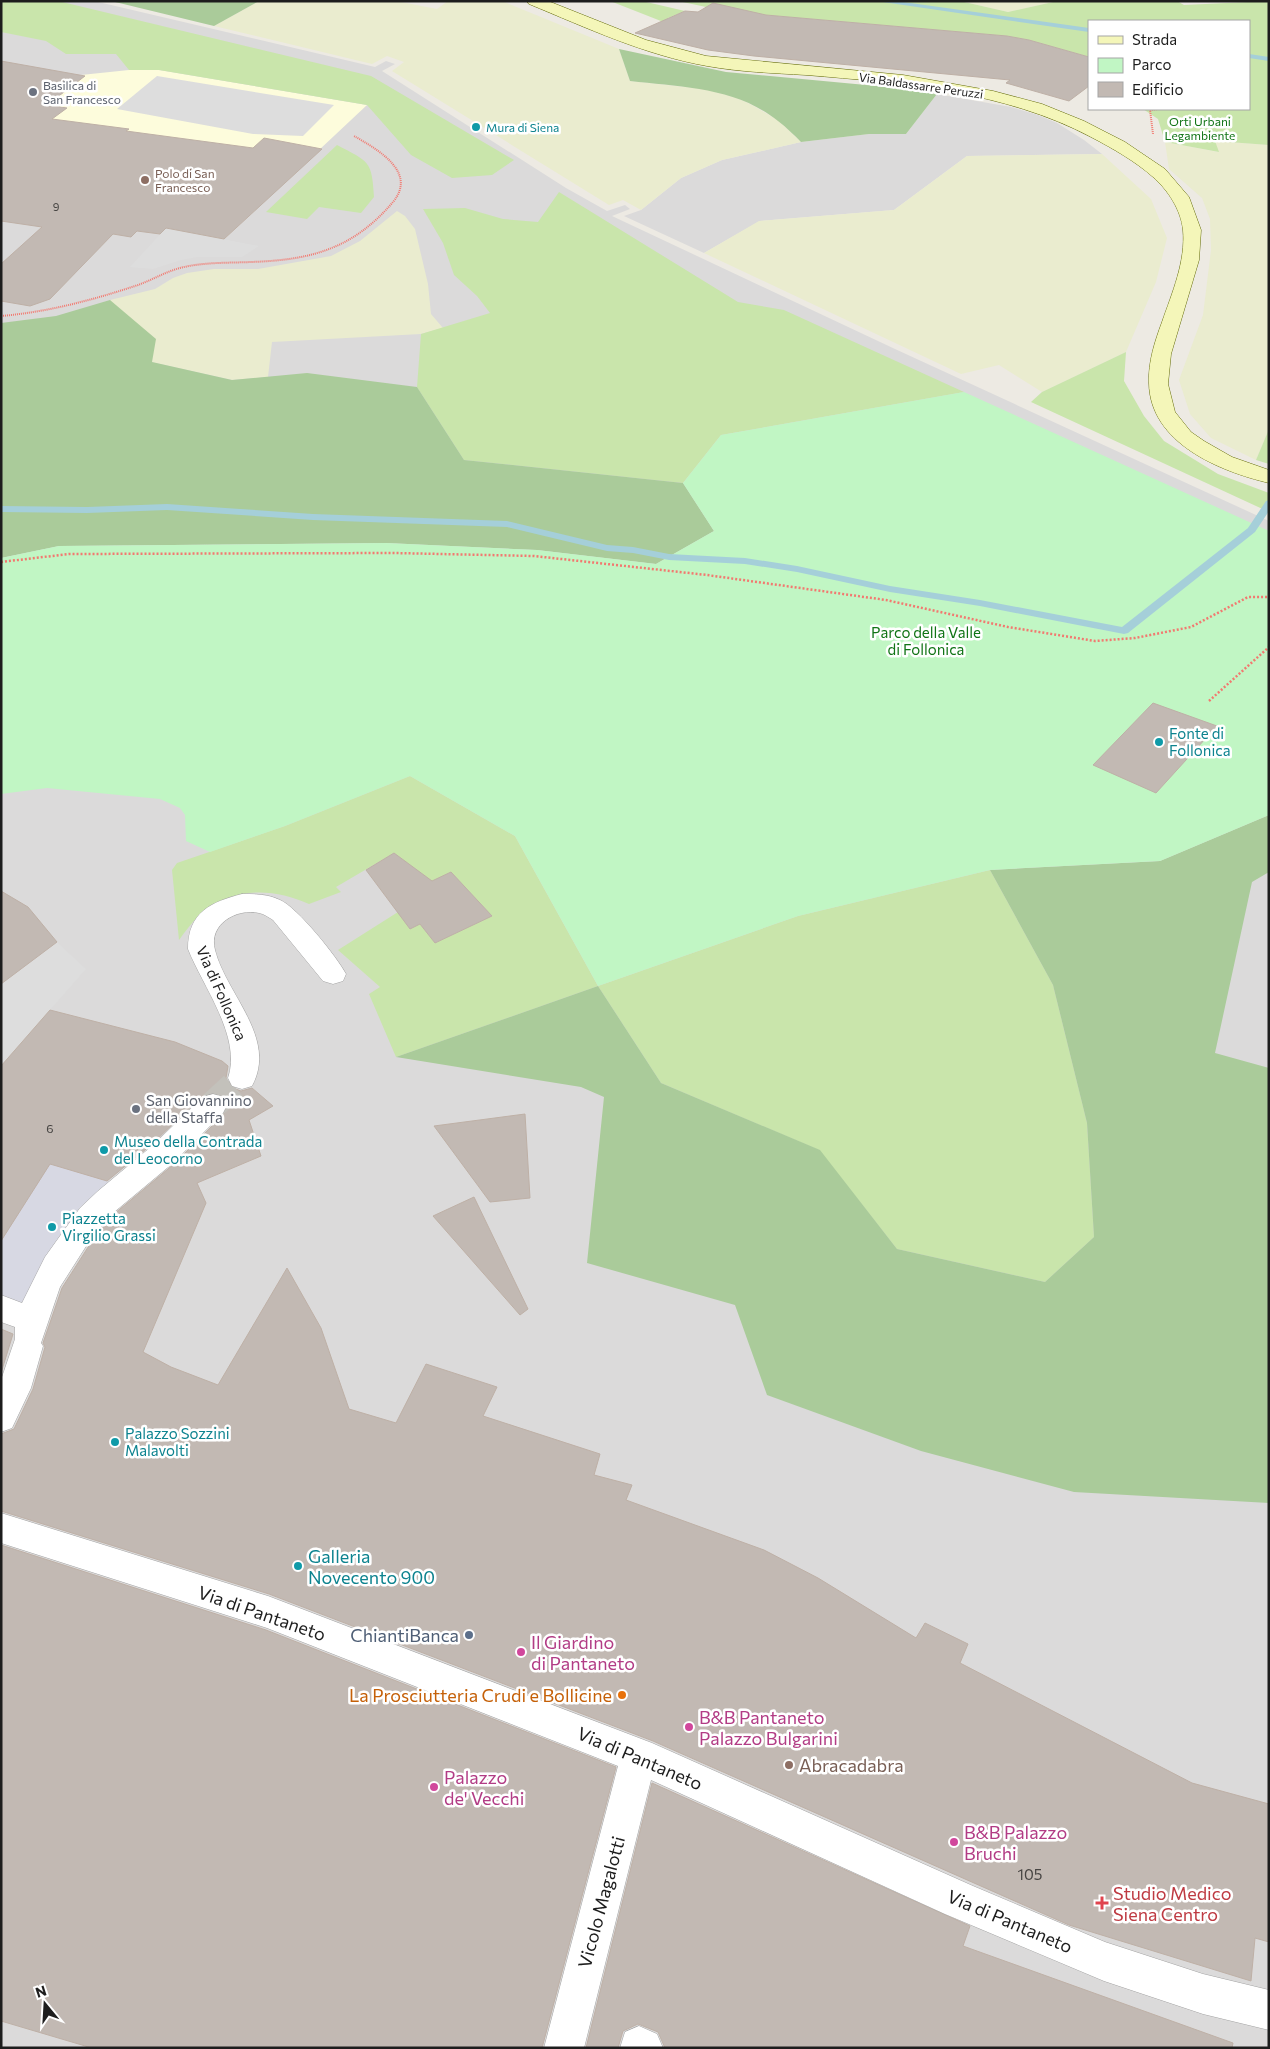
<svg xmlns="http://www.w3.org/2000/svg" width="1270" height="2049" font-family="Commissioner,sans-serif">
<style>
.residential{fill:#dbdada}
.education{fill:#fdfcdc}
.farmland{fill:#eaeccf}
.grass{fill:#c9e5ab}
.forest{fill:#aacb9a}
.park{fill:#c1f6c4}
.parking{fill:#ddd}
.plaza{fill:#d7d8e3}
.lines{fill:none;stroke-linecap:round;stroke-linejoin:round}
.stream{fill:#a5cfd9;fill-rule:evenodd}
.building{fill:#c2b9b3;stroke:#beb0a6}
.street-tunnel{stroke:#c3c1bb;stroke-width:28;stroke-dasharray:28 14;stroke-linecap:butt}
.street-casing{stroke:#a4a4a4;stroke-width:1}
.secondary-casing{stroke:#656d0a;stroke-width:1}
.path-far1{stroke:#f27970;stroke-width:2;stroke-dasharray:1 1;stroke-linecap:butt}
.path{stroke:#f27970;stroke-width:2.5;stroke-dasharray:2 2;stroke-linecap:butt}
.street{fill:#fff;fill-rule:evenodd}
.secondary{fill:#f4f6b9;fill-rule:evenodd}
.worship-dot{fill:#6b7280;stroke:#fff;stroke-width:2}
.culture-dot{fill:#0f9aa8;stroke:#fff;stroke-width:2}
.education-dot{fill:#8d6e63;stroke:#fff;stroke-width:2}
.service-dot{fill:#5c6f8a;stroke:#fff;stroke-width:2}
.hotel-dot{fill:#d1479c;stroke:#fff;stroke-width:2}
.food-dot{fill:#e8710a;stroke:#fff;stroke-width:2}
.health-dot{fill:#e0444e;stroke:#fff;stroke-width:2}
.labels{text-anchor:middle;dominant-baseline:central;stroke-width:5;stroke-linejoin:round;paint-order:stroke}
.far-number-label{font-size:11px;fill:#464442}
.far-worship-label{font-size:12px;fill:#5b616d;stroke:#fff;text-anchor:start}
.far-street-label{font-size:12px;fill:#1d1d1d;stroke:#fff}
.far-park-label{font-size:12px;fill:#117416;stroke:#fff}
.far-culture-label{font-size:12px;fill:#0d838f;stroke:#fff;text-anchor:start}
.far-education-label{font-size:12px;fill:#785e54;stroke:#fff;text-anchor:start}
.number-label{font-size:12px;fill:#464442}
.park-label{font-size:15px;fill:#117416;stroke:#fff}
.culture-label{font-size:15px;fill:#0d838f;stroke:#fff;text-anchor:start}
.street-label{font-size:15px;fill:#1d1d1d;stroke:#fff}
.worship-label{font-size:15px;fill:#5b616d;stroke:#fff;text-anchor:start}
.near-number-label{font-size:15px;fill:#464442}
.near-culture-label{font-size:18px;fill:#0d838f;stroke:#fff;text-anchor:start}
.near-street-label{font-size:18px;fill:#1d1d1d;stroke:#fff}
.near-service-label{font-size:18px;fill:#4e5e75;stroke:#fff;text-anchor:end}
.near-hotel-label{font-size:18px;fill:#b23c85;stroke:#fff;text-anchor:start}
.near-food-label{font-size:18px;fill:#c56008;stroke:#fff;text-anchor:end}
.near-education-label{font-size:18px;fill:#785e54;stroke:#fff;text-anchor:start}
.near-health-label{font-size:18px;fill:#be3a42;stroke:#fff;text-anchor:start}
</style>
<rect width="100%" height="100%" fill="#edeae3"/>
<g class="residential">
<polygon points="1,1 94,1 375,67 386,61 395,64 382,71 566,188 607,211 625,205 630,209 612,216 895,349 1269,521 1269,2048 1,2048"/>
<polygon points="937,94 1011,107 1038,115 1057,123 1084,140 1102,154 967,156 894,210 760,221 704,253 624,216 641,210 681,178 722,160 801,142 869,134 906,134"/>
</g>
<polygon class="education" points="129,70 159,70 367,105 224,239 166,228 160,234 1,211 1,128 52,96 58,97 81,75"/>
<g class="farmland">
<polygon points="259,1 396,1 437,9 448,1 502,1 619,49 630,81 704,89 735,97 752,105 778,120 801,142 722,160 681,178 641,210 623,200 609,205 392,71 404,62 387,56 372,64 214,26"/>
<polygon points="960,1 1071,1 1053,2 1008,12"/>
<polygon points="1215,141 1269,145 1269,429 1256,460 1211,438 1190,414 1179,380 1203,315 1211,250 1210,219 1202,198 1169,169 1165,142 1218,152"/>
<polygon points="1102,154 1151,199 1167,238 1156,282 1126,352 1042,392 999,365 961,374 704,253 759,221 894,210 967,156"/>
<polygon points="397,211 405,216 415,229 428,284 431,314 443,328 421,334 272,342 268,377 232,380 151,362 110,300 155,289 173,278 187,273 214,269 258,269 331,256 360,241"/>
</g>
<g class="grass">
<polygon points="1,1 58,1 371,76 514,160 492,175 452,178 411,155 367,105 159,70 129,70 116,54 66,54 46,41 1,32"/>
<polygon points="610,1 642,1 685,11 668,18 666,23"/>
<polygon points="678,1 960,1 1008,12 1053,2 1071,1 1177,1 1184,5 1269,1 1269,145 1215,141 1219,152 1165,142 1158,119 1143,109 1249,109 1249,21 1089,21 1089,57 1029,40 1007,36 766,15 706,7"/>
<path d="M337,145c32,17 35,15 37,52l-13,16 -42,-6 -12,12 -41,-7z"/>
<polygon points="559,192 738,302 784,310 964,392 721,435 683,483 464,460 417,387 421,334 490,313 477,296 454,275 443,243 423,209 465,208 503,219 538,222"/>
<polygon points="1126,352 1124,381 1144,416 1164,441 1218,474 1269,493 1269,512 1031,402 1042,392"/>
<polygon points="1269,429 1269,464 1256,460"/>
<path d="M410,776l105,60 83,150 200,-70 192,-46 63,115 34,138 7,114 -49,45 -148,-33 -78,-99 -158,-67 -63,-97 -202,71 -27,-63 11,-7 -42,-37 60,-38 12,17 10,-5 15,19 57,-27 -41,-44 -20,10 -37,-29 -58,34 5,5 -32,12c-37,-17 -79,-17 -110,12 -8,7 -14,16 -20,24l-7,-70 5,-7 108,-37z"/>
</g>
<g class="forest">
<polygon points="111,1 259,1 214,26"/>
<path d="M619,49l107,23 172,16 39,6 -31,40h-37l-68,8c-7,-7 -15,-15 -23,-21 -42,-34 -97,-34 -148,-40z"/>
<polygon points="110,300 156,339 152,362 232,380 307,373 417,387 464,460 683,483 714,531 656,564 537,550 386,543 59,546 1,558 1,323 56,316"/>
<polygon points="1269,815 1269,872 1252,882 1215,1053 1269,1068 1269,1503 1074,1492 921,1451 767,1395 735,1305 587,1263 604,1097 581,1087 396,1057 598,986 661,1083 820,1150 897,1249 1045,1282 1094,1237 1087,1123 1053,985 990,870 1160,861"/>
</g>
<polygon class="park" points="964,392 1269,531 1269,815 1160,861 990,870 798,916 598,986 515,836 410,776 285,826 210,852 186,841 185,815 180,808 160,799 47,788 1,794 1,558 59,546 386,543 537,550 656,564 714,531 683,483 721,435"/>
<g class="parking">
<polygon points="157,76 334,105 303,136 253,134 117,109"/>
<polygon points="166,228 259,246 242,257 197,257 181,260 153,269 130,267"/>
<polygon points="57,942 86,969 1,1066 1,984"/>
</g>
<polygon class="plaza" points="52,1159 64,1168 119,1185 71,1262 47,1313 1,1295 1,1240"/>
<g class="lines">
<g class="stream">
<polygon points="876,1 896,1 1089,28 1089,32"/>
<polygon points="1249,54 1269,57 1269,61 1249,58"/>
<polygon points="1269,500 1269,511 1255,532 1128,633 1124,634 980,606 890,592 797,572 745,564 669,560 633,553 607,551 507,527 313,520 167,510 87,513 1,512 1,506 87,507 167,504 313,514 507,521 607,545 633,547 669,554 745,558 797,566 890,586 980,600 1122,627 1248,528 1266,501"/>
</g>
</g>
<g class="building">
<polygon points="713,3 766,15 1007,36 1029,40 1089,57 1089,86 1069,101 1006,83 1010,80 754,56 708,50 635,33 685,11 698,12"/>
<polygon points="1,61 85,76 47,105 67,108 52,119 129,129 126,131 253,148 264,138 322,149 224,239 166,228 160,234 137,231 131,237 113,234 50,299 30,306 1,301 1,264 42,227 1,221"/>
<polygon points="1153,703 1217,726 1156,793 1093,765"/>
<polygon points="394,853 432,881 451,872 492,916 435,943 420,924 410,929 366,870"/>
<polygon points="1,891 28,907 57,942 1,984"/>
<polygon points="50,1010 175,1042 222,1061 228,1066 226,1078 230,1087 241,1091 252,1088 273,1106 249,1120 261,1156 197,1183 206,1203 143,1352 171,1367 218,1385 287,1268 321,1328 349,1409 396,1423 426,1364 497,1387 483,1416 600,1454 594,1475 632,1485 626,1500 764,1550 818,1578 916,1638 925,1623 968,1644 960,1663 1192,1783 1269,1804 1269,1942 1255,1938 1251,1981 1069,1925 653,1741 269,1594 1,1511 1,1434 14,1429 33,1389 45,1347 43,1343 62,1288 92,1241 114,1214 174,1164 224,1114 229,1106 224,1095 212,1092 202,1096 151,1145 107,1181 50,1164 1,1241 1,1066"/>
<polygon points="525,1114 530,1198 490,1202 434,1126"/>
<polygon points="474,1197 528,1309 520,1315 433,1216"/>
<polygon points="1,1329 13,1334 1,1373"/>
<polygon points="1,1545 266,1630 616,1767 542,2048 92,2048 1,2021"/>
<polygon points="652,1783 970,1926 963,1946 1233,2043 1232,2048 665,2048 658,2032 638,2024 623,2031 618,2048 586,2048"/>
</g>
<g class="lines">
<polyline class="street-tunnel" points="213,1105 242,1078"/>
<defs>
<g id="street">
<path d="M242,894c13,0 26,0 38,6 17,7 57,57 66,74l-3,7 -10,3 -10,-3 -50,-61c-5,-3 -9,-6 -14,-7 -22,-5 -51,11 -44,37 11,44 63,88 37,136l-10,3 -10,-3 -4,-8c14,-41 -25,-91 -40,-129 0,-37 23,-47 54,-55z"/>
<polygon points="213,1094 223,1097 227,1105 223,1113 173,1163 113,1213 90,1240 60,1287 41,1343 43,1346 31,1388 12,1428 1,1432 1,1380 15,1339 15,1327 1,1322 1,1295 22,1303 45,1257 80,1208 98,1191 152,1146 203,1097"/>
<polygon points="1,1513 268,1596 652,1743 973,1886 1105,1942 1203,1974 1269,1990 1269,2030 1203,2014 1104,1981 945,1914 651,1780 584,2048 544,2048 618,1766 267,1628 1,1543"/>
<polygon points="639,2026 657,2034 663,2048 620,2048 625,2032"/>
</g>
<path id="secondary" d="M527,1h21l98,39 60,16 197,19 90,16 49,13 42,17 41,21 40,27 24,28 12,33 -2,30 -28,94 -3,30 7,28 16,20 13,9 28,16 37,13v13c-50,-12 -119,-40 -120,-100 -1,-21 6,-42 13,-61 10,-29 24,-61 21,-92 -2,-20 -15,-40 -30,-53 -18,-16 -41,-29 -62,-40 -87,-46 -188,-54 -285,-62 -33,-2 -66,-3 -99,-9 -62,-11 -120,-38 -178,-62z"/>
</defs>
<use href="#street" class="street-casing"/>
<use href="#secondary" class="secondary-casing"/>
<g class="path-far1">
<polyline points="1153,134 1150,110 1158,109"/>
<path d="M1,316c47,-4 92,-16 137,-31 14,-5 27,-13 42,-17 23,-6 48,-5 71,-6 60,-2 102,-13 142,-60 25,-30 -16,-53 -39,-66"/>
</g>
<g class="path">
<polyline points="1,562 69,554 394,553 534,556 707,575 886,600 1008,627 1095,641 1135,638 1191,627 1248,597 1269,597"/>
<polyline points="1209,701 1269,647"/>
</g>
<use href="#street" class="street"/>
<use href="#secondary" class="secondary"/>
</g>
<g class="worship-dot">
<circle cx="33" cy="92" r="5"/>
<circle cx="136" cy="1109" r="5"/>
</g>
<g class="culture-dot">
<circle cx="476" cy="127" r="5"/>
<circle cx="1159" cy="742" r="5"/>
<circle cx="104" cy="1150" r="5"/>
<circle cx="52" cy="1227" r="5"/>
<circle cx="115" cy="1442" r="5"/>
<circle cx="298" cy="1566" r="5"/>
</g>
<g class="education-dot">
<circle cx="145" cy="180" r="5"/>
<circle cx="789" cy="1765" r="5"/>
</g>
<circle class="service-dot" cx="469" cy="1635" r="5"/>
<g class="hotel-dot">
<circle cx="521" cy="1652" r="5"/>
<circle cx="689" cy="1727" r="5"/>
<circle cx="434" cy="1787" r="5"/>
<circle cx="954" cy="1842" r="5"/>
</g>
<circle class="food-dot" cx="622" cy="1695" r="5"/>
<path class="health-dot" d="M1099.5 1895.5h5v5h5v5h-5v5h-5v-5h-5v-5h5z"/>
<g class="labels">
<g class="far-number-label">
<text x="56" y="206">9</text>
</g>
<g class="far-worship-label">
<text x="43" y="85">Basilica di<tspan x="43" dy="14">San Francesco</tspan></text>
</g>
<g class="far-street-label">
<text transform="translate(921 85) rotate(8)">Via Baldassarre Peruzzi</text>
</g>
<g class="far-park-label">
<text x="1200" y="121">Orti Urbani<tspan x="1200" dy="14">Legambiente</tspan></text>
</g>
<g class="far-culture-label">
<text x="486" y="127">Mura di Siena</text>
</g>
<g class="far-education-label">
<text x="155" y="173">Polo di San<tspan x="155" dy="14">Francesco</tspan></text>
</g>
<g class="number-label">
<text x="50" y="1128">6</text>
</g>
<g class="park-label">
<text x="926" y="632">Parco della Valle<tspan x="926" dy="17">di Follonica</tspan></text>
</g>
<g class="culture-label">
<text x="1169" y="733">Fonte di<tspan x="1169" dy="17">Follonica</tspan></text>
<text x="114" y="1141">Museo della Contrada<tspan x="114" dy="17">del Leocorno</tspan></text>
<text x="62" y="1218">Piazzetta<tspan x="62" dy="17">Virgilio Grassi</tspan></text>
<text x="125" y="1433">Palazzo Sozzini<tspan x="125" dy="17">Malavolti</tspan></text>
</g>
<g class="street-label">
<text transform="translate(222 993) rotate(66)">Via di Follonica</text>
</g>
<g class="worship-label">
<text x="146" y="1100">San Giovannino<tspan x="146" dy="17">della Staffa</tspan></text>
</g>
<g class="near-number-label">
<text x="1030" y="1874">105</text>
</g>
<g class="near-culture-label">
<text x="308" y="1556">Galleria<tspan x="308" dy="21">Novecento 900</tspan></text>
</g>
<g class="near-street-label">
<text transform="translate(262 1613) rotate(19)">Via di Pantaneto</text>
<text transform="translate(640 1758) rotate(23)">Via di Pantaneto</text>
<text transform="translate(601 1902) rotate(-75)">Vicolo Magalotti</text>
<text transform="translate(1010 1921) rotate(23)">Via di Pantaneto</text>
</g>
<g class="near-service-label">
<text x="459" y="1635">ChiantiBanca</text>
</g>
<g class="near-hotel-label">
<text x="531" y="1642">Il Giardino<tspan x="531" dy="21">di Pantaneto</tspan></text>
<text x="699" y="1717">B&amp;B Pantaneto<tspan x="699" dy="21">Palazzo Bulgarini</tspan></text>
<text x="444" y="1777">Palazzo<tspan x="444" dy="21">de' Vecchi</tspan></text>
<text x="964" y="1832">B&amp;B Palazzo<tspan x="964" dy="21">Bruchi</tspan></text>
</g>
<g class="near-food-label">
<text x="612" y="1695">La Prosciutteria Crudi e Bollicine</text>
</g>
<g class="near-education-label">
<text x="799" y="1765">Abracadabra</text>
</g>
<g class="near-health-label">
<text x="1113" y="1893">Studio Medico<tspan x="1113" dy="21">Siena Centro</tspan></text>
</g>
</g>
<rect width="1270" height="2049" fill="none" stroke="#1d1d1d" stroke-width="5"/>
<rect x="1088" y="20" width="162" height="90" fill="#ffffff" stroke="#a5a5a5"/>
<rect x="1098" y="36" width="25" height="8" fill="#f4f6b9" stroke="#a5a5a5"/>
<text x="1132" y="45" font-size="15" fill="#1d1d1d">Strada</text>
<rect x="1098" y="58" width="25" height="15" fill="#c1f6c4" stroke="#a5a5a5"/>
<text x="1132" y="70" font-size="15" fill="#1d1d1d">Parco</text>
<rect x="1098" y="82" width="25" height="15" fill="#c2b9b3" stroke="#a5a5a5"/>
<text x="1132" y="95" font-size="15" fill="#1d1d1d">Edificio</text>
<g transform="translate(45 2004) rotate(342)" stroke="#ffffff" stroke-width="4" paint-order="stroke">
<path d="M0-4L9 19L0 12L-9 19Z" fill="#1d1d1d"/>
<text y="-8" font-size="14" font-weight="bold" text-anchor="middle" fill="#1d1d1d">N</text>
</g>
</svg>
